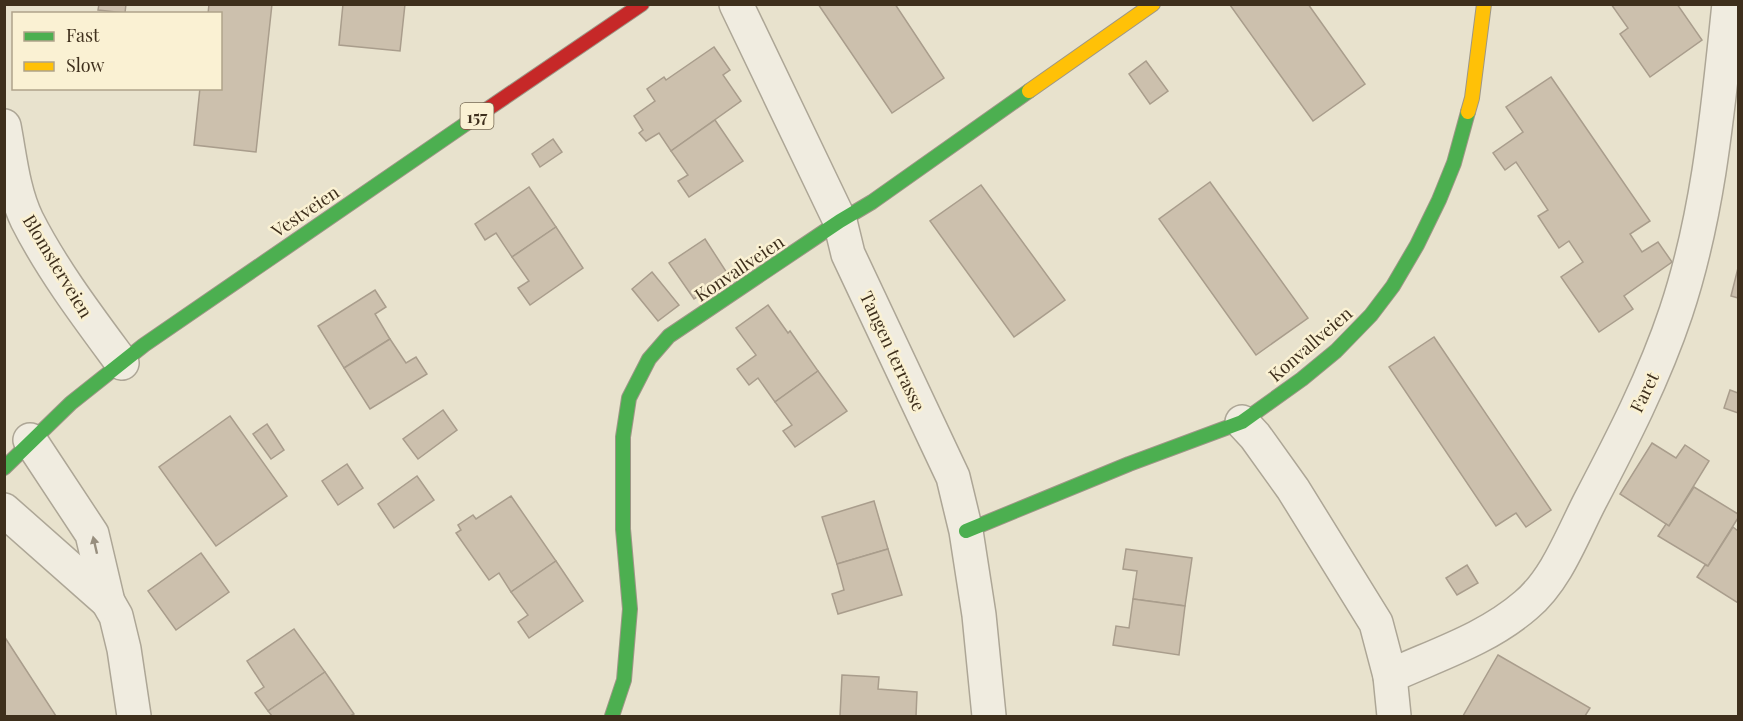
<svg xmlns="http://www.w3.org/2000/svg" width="1743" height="721" font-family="'Playfair Display',serif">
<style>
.building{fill:#ccc0ad;stroke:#a99d8c;stroke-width:1.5}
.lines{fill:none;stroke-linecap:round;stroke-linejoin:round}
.street-casing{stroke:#ada696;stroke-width:36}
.fast-casing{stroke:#9d9686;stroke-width:16}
.slow-casing{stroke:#9d9686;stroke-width:16}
.jam-casing{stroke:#9d9686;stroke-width:16}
.street{stroke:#f0ece0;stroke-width:33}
.fast{stroke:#4caf50;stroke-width:14}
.slow{stroke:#ffc107;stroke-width:14}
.jam{stroke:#c62828;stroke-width:14}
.oneway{fill:#978e7e}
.labels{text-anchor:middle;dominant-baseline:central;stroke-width:5;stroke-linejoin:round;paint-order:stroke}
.shield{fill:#faf1d3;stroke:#766953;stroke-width:1.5}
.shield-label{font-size:16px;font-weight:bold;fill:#3e2f1c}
.street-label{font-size:18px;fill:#3e2f1c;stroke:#faf1d3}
</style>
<rect width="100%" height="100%" fill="#e8e2cd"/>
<g class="building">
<polygon points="99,4 126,4 125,13 98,10"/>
<polygon points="209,4 272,4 256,152 194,145 200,88 220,88 220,14 208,14"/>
<polygon points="343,4 405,4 400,51 339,45"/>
<polygon points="818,4 895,4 944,78 892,113"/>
<polygon points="1308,4 1365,84 1313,121 1230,5"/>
<polygon points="1611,4 1677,4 1702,40 1650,77 1620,34 1628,28"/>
<polygon points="714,47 730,70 723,75 741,101 671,151 659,133 646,141 639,133 643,130 634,116 655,101 647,89 664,77 666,80"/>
<polygon points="1146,61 1168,91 1150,104 1129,74"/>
<polygon points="1551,77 1650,221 1630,234 1642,252 1658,242 1672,262 1624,296 1633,309 1599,332 1561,277 1583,262 1569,241 1559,248 1538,216 1548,210 1516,162 1505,170 1493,153 1523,132 1506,107"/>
<polygon points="715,120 743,161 689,197 678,181 688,175 671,151"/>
<polygon points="553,139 562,152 540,167 532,154"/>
<polygon points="1210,182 1308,318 1256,355 1159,219"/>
<polygon points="981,185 1065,300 1014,337 930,221"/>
<polygon points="529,187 556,227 512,257 496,233 485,240 475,224"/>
<polygon points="556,227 583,268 530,305 518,288 529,281 512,257"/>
<polygon points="705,239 729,276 694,299 669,263"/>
<polygon points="1738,268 1738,298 1731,296"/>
<polygon points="652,272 679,305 658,321 632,289"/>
<polygon points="375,290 386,307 375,314 390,339 344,368 318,326"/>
<polygon points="768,305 788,333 790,331 818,371 775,402 758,378 749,385 737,369 756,355 736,328"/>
<polygon points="1434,337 1551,510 1526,527 1516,513 1496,526 1389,367"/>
<polygon points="390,339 406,363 416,357 427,374 370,409 344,368"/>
<polygon points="818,371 847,411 795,447 783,431 792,425 775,402"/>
<polygon points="1730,390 1738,393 1738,413 1724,408"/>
<polygon points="443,410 457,430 418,459 403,439"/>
<polygon points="230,416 287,496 216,546 159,467"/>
<polygon points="267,424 284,450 271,459 253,434"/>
<polygon points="1652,443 1676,458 1685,445 1709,461 1669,526 1620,494"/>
<polygon points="347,464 363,488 338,505 322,481"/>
<polygon points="417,476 434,500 394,528 378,504"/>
<polygon points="1694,487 1738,514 1738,518 1708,566 1658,536 1666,524 1669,526"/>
<polygon points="511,496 556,561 511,592 499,573 489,580 456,533 461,530 458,525 473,515 476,519"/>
<polygon points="874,501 888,549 837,564 822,517"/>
<polygon points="1733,527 1738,531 1738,603 1697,577 1705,565 1708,566"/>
<polygon points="888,549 902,595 838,614 832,594 844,590 837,564"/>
<polygon points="1126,549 1192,558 1185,606 1133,599 1137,571 1123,569"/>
<polygon points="201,553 229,592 176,630 148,591"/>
<polygon points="556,561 583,601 529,638 518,622 528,615 511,592"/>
<polygon points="1467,565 1478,583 1457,595 1446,578"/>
<polygon points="1133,599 1185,606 1179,655 1113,645 1116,626 1129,628"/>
<polygon points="294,629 325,672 268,711 255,693 264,687 247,661"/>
<polygon points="4,636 56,716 4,716"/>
<polygon points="1498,655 1590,708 1585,716 1463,716"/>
<polygon points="325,672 354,714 350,716 272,716 268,711"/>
<polygon points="842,675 879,677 878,689 917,692 916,716 840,716"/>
</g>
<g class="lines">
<defs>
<g id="street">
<polyline points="736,4 840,221 848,254 953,477 966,531 979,615 989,716"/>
<path d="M4,126c6,31 9,65 23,94 26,51 61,97 95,143"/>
<polyline points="1242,422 1255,436 1293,489 1376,623 1390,676 1394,716"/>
<polyline points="30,440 92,534 108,602 116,616 124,649 134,716"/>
<polyline points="4,510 108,602"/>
<path d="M1390,676c46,-21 97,-37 136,-71 30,-25 46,-69 64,-104 32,-61 64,-123 86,-189 33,-99 42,-204 53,-308"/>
</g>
<g id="fast">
<polyline points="4,468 71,403 144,345 467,123"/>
<polyline points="966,531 1129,464 1242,422 1302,379 1336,351 1371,315 1393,286 1417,245 1439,200 1454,163 1468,112"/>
<polyline points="612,716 624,680 630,609 623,529 623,437 629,398 649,359 669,336 840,221 872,202 1029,91"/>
</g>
<g id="slow">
<polyline points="1029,91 1153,4"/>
<polyline points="1468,112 1472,98 1484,4"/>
</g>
<polyline id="jam" points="467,123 642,4"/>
</defs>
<use href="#street" class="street-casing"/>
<use href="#fast" class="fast-casing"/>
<use href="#slow" class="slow-casing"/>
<use href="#jam" class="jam-casing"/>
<use href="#street" class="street"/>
<use href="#fast" class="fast"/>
<use href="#slow" class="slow"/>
<use href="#jam" class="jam"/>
</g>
<defs><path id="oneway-solid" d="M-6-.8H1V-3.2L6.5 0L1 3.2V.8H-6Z" transform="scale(1.5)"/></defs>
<use class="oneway" href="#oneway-solid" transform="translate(95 545) rotate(-103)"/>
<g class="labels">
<rect class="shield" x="460.5" y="103" width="33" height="26" rx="4.5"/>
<g class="shield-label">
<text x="477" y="116">157</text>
</g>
<g class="street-label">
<text transform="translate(305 211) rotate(-34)">Vestveien</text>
<text transform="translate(58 266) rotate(59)">Blomsterveien</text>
<text transform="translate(739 268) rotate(-34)">Konvallveien</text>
<text transform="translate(1310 344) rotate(-41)">Konvallveien</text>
<text transform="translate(893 351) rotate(65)">Tangen terrasse</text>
<text transform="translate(1644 392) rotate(-64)">Faret</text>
</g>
</g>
<rect width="1743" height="721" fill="none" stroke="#3e2f1c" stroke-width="12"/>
<rect x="12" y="12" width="210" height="78" fill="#faf1d3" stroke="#afa38a" stroke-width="1.5"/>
<rect x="24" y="32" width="30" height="9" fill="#4caf50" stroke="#afa38a" stroke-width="1.5"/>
<text x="66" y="42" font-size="18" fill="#3e2f1c">Fast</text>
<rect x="24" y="62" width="30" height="9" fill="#ffc107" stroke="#afa38a" stroke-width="1.5"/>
<text x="66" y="72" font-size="18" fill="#3e2f1c">Slow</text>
</svg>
